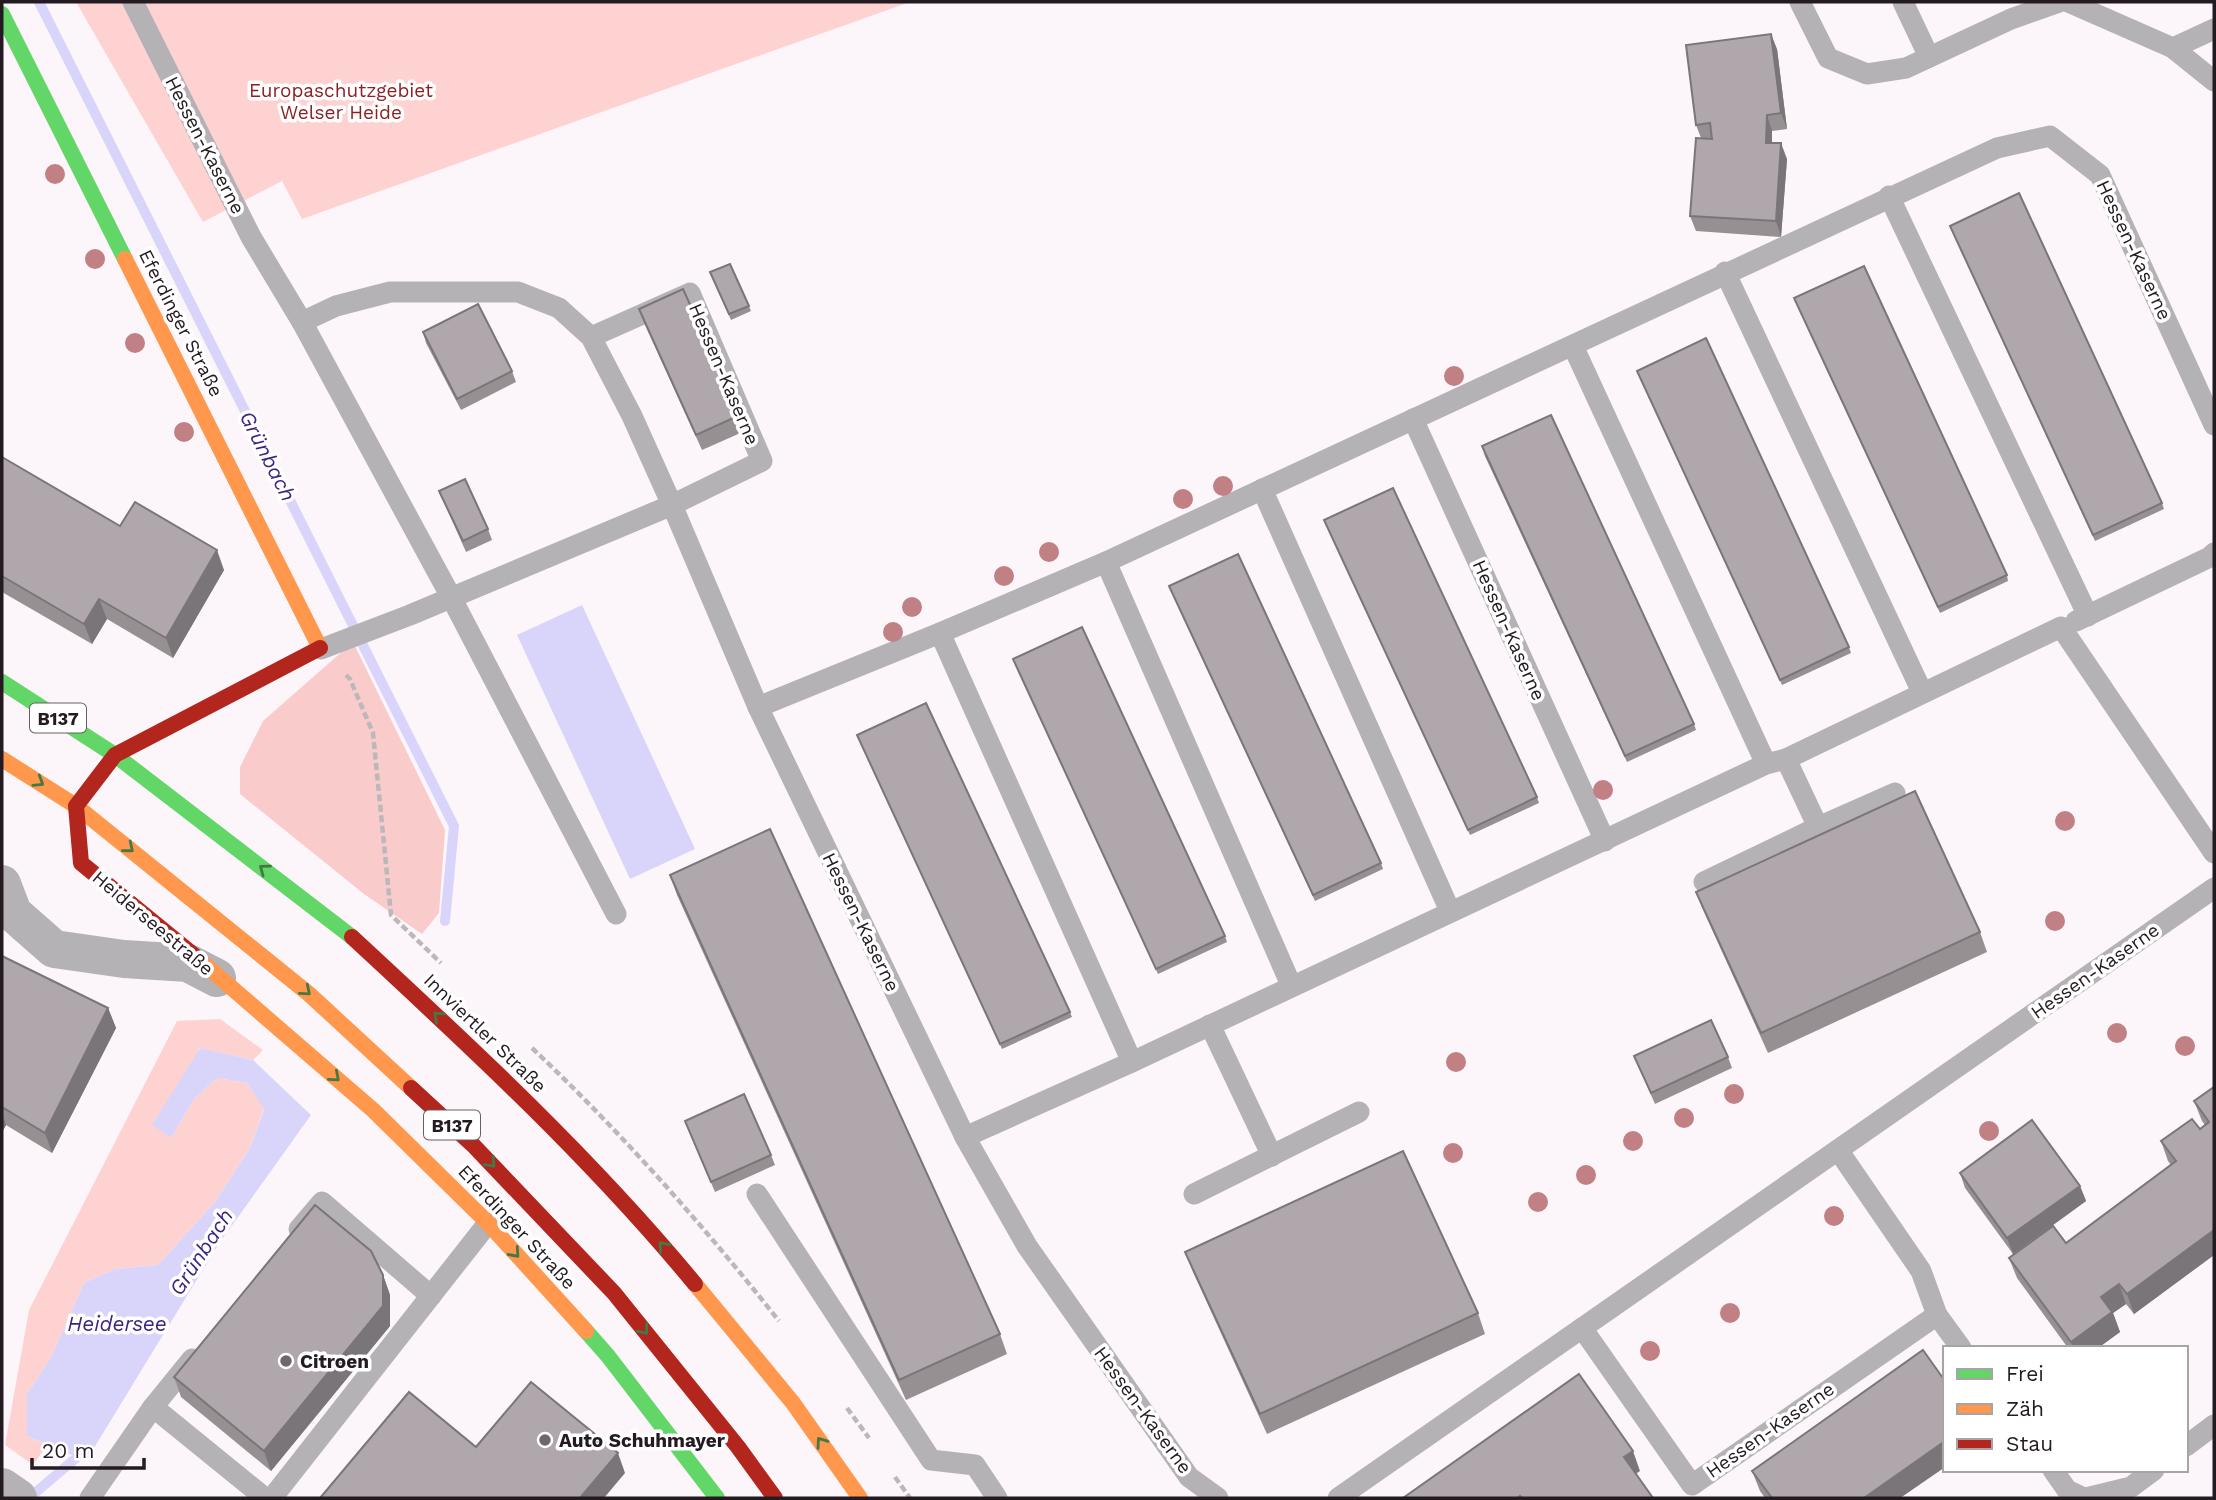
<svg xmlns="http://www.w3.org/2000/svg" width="2216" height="1500" font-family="'Work Sans',sans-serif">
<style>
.green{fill:#fed2d1}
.forest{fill:#f9cccb}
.water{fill:#d9d5fa}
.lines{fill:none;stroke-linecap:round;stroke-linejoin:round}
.stream{stroke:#d9d5fa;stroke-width:10}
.path{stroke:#bbb7bb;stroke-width:4.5;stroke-dasharray:7 3.5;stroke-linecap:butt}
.lane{stroke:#b5b2b6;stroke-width:21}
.street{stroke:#b5b2b6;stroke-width:38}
.fast{stroke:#63d668;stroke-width:16}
.slow{stroke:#ff974d;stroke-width:16}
.jam{stroke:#b3261e;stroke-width:16}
.tree{fill:#c08084}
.wall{fill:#969093}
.shaded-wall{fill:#7a7578}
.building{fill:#afa7ab;stroke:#7a7578;stroke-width:2}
.oneway{stroke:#447844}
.poi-dot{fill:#70676d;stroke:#fff;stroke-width:2.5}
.labels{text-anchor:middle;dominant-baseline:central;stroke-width:7;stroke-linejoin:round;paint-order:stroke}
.shield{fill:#fff;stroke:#665f64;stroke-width:2}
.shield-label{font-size:18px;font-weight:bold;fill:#241a21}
.park-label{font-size:19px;fill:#8e1f23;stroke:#fff}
.street-label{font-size:19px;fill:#241a21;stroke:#fff}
.poi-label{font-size:19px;font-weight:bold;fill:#241a21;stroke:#fff;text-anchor:start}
.water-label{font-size:21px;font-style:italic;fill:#3b2581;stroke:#fff}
</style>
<rect width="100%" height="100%" fill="#fcf6fb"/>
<g class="green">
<polygon points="76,2 910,2 302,219 282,181 203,222"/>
<polygon points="220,1019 263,1050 253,1060 199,1048 171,1138 194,1099 217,1078 247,1083 264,1108 250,1148 214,1203 158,1265 115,1269 84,1283 51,1357 27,1394 27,1436 47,1445 33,1465 5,1445 29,1310 177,1021"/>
</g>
<polygon class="forest" points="353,642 445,830 439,913 422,934 364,894 240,794 240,767 263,721"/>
<g class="water">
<polygon points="582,605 695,849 630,879 517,635"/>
<polygon points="200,1048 253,1060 311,1115 218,1245 86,1461 27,1436 27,1394 51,1357 84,1283 115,1269 158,1265 214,1203 250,1148 264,1109 247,1083 217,1078 194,1099 171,1138 152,1125"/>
</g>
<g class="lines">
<g class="stream">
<polyline points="39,2 454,826 445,921"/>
<polyline points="29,1498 76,1458 82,1448"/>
</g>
<g class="path">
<polyline points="346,675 350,679 373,733 391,915 441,963"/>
<path d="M532,1048c89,84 171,177 247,273"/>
<polyline points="847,1408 869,1438"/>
<polyline points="895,1477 910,1498"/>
</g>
<g class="lane">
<polyline points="133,2 251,237 302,322 336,306 390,292 518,292 559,308 591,337 632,416 672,505 762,461 690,293 591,337"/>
<polyline points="1800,2 1828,58 1867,74 1906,68 2011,19 2059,2"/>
<polyline points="1903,2 1929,57"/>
<polyline points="2068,2 2173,48 2214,81"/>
<polyline points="2173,48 2214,29"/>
<polyline points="1889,196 2088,616"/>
<polyline points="1725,272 1922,692"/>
<polyline points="302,322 451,597 616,914"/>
<polyline points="1573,346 1766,764"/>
<polyline points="1413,419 1605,841"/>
<polyline points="1262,489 1450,911"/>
<polyline points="1106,562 1291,985"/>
<polyline points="2076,621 2210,557 2214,553"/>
<polyline points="940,633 1132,1062"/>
<polyline points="321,649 410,615 672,505 758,707 965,1137 1027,1246 1189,1477 1218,1498"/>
<polyline points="758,707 940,633 1106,562 1997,148 2050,136 2100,175 2214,425"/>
<polyline points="1786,759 1818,827"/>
<polyline points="1704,882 1818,827 1895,793"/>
<polyline points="1210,1025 1272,1156"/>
<polyline points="965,1137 1132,1062 1766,764 1786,759 2061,627 2214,853"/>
<polyline points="1838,1150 1921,1271 1937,1315 1961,1348"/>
<polyline points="757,1194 931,1460 975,1465 997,1498"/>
<polyline points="1194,1194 1359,1112"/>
<polyline points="299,1229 322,1202 431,1296"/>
<polyline points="1582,1328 1692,1485 1937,1315"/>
<polyline points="153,1407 265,1498"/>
<polyline points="2186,1446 2214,1425"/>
<polyline points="2053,1470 2067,1490 2084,1498"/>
<polyline points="90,1498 153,1407 192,1359"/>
<polyline points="272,1498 488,1223"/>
<polyline points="1338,1498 2214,888"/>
<polyline points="2086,1498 2131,1487 2154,1470"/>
</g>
<g class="street">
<polyline points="2,884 13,913 54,949 124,959 188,963 217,978"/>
<polyline points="2,1487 18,1498"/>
</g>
<g class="fast">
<polyline points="2,14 125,259"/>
<polyline points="2,682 115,755 352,937"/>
<polyline points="586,1331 608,1356 717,1498"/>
</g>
<g class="slow">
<polyline points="125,259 320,648"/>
<polyline points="2,759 76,806 309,994 411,1088"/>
<polyline points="196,957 373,1110 488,1223 586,1331"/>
<polyline points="695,1284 793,1403 860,1498"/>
</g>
<g class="jam">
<path d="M352,937c119,110 240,222 343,347"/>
<polyline points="196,957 81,863 76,806 115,755 320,648"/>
<polyline points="411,1088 473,1145 614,1293 738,1447 775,1498"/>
</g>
</g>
<g class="tree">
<circle cx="55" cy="174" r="10"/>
<circle cx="95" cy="259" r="10"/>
<circle cx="135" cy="343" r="10"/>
<circle cx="1454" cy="376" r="10"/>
<circle cx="184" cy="432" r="10"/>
<circle cx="1223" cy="486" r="10"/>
<circle cx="1183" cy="499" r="10"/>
<circle cx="1049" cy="552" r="10"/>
<circle cx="1004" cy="576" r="10"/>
<circle cx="912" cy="607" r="10"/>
<circle cx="893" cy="632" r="10"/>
<circle cx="1603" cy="790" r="10"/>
<circle cx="2065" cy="821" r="10"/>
<circle cx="2055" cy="921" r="10"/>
<circle cx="2117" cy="1033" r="10"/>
<circle cx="2185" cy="1046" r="10"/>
<circle cx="1456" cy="1062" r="10"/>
<circle cx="1734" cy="1094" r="10"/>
<circle cx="1684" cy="1118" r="10"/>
<circle cx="1989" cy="1131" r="10"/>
<circle cx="1633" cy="1141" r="10"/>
<circle cx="1453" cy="1153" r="10"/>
<circle cx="1586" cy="1175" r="10"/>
<circle cx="1538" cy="1202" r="10"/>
<circle cx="1834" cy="1216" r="10"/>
<circle cx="1730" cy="1313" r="10"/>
<circle cx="1650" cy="1351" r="10"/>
</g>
<g class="wall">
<polygon points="1777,49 1787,129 1772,131 1772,143 1787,159 1781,237 1696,231 1690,216 1701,138 1696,125"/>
<polygon points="1952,231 2162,503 2164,509 2095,541"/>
<polygon points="730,264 751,311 731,320 710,272"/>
<polygon points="1796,303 2007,575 2008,581 1940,613"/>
<polygon points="639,309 740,415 745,431 702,450 645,325"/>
<polygon points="423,332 512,371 516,382 461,410 426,343"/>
<polygon points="1639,376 1849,647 1851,653 1782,685"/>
<polygon points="1483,452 1694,724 1696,730 1627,762"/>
<polygon points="2,457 120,526 224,570 173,658 107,619 92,644 2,592"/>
<polygon points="439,491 488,529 492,540 466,552"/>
<polygon points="1326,525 1537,797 1539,803 1470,835"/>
<polygon points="1171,591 1381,863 1383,869 1315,901"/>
<polygon points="1015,664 1225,936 1227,942 1158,974"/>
<polygon points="859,740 1070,1012 1072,1017 1002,1049"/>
<polygon points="670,875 1000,1334 1007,1354 906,1400 677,895"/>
<polygon points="1696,892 1980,932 1987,952 1768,1053 1704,912"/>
<polygon points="2,956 108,1008 116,1028 52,1153 6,1125 2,1132"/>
<polygon points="1634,1056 1728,1057 1732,1068 1655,1104"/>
<polygon points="2214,1087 2214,1255 2134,1314 2126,1304 2113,1313 2120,1332 2098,1348 2068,1348 2017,1278 2009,1258 2066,1243 2171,1165 2168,1161 2161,1141 2200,1129 2205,1125 2202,1121 2194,1101"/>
<polygon points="685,1121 771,1155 775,1165 715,1192"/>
<polygon points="1960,1173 2080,1186 2086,1201 2013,1254 1965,1188"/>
<polygon points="1185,1252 1478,1313 1485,1334 1267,1434 1193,1272"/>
<polygon points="383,1275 390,1295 390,1326 271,1471 181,1397 174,1377"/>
<polygon points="1945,1381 1945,1467 1900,1498 1765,1498 1760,1491 1752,1471"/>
</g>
<g class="shaded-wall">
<polygon points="1771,34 1777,49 1787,129 1781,113"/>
<polygon points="1767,115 1772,131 1772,158 1766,143"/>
<polygon points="1781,143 1787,159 1781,237 1776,221"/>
<polygon points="217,550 224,570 173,658 166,638"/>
<polygon points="99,599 107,619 92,644 84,624"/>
<polygon points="108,1008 116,1028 52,1153 45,1133"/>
<polygon points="2,1113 6,1125 2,1132"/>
<polygon points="2080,1186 2086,1201 2013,1254 2007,1238"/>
<polygon points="2214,1230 2214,1255 2134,1314 2127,1294"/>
<polygon points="383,1275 390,1295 390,1326 271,1471 264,1451"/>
<polygon points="2119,1284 2126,1304 2113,1313 2120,1332 2098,1348 2073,1348 2071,1342 2101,1297"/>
<polygon points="1945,1441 1945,1467 1900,1498 1864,1498"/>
<polygon points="1633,1451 1640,1471 1631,1477 1624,1457"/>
<polygon points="618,1453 625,1473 604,1498 580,1498"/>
</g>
<g class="building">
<polygon points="1771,34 1781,113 1767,115 1766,143 1781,143 1776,221 1690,216 1696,138 1712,139 1710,123 1696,125 1686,45"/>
<polygon points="2019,193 2162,503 2093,535 1950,226"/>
<polygon points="730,264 749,306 729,314 710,272"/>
<polygon points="1864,266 2007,575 1938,607 1794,298"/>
<polygon points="683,289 740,415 696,435 639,309"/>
<polygon points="478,304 512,371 457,399 423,332"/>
<polygon points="1706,338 1849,647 1780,680 1637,371"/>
<polygon points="1551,415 1694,724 1625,756 1482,446"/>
<polygon points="2,457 120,526 135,502 217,550 166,638 99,599 84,624 2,576"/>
<polygon points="465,479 488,529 463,541 439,491"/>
<polygon points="1393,488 1537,797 1468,830 1324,520"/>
<polygon points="1238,554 1381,863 1313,895 1169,586"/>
<polygon points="1082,627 1225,936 1156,969 1013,659"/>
<polygon points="926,703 1070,1012 1000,1044 857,735"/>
<polygon points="1915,791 1980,932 1761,1033 1696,892"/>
<polygon points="770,829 1000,1334 899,1380 670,875"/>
<polygon points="2,956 108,1008 45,1133 2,1107"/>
<polygon points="1711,1020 1728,1057 1651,1093 1634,1056"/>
<polygon points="2214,1087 2214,1230 2127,1294 2119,1284 2101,1297 2112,1312 2071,1342 2009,1258 2053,1226 2066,1243 2176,1161 2161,1141 2192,1119 2200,1129 2209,1122 2194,1101"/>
<polygon points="744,1094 771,1155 711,1182 685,1121"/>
<polygon points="2032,1120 2080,1186 2007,1238 1960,1173"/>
<polygon points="1403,1151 1478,1313 1260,1414 1185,1252"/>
<polygon points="315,1205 371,1251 383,1275 383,1306 264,1451 174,1377"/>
<polygon points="1923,1350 1945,1381 1945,1441 1864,1498 1772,1498 1752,1471"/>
<polygon points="1579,1374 1633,1451 1624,1457 1653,1498 1522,1498 1520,1496 1518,1498 1403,1498"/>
<polygon points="531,1382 618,1453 580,1498 320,1498 409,1392 476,1447"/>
</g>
<defs><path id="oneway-chevron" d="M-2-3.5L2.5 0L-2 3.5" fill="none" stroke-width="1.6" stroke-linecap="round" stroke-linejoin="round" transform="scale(1.75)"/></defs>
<g class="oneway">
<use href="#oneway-chevron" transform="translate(39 782) rotate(32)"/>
<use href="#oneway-chevron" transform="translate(129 848) rotate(39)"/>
<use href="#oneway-chevron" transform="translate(264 869) rotate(-143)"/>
<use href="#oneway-chevron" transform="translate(306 991) rotate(40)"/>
<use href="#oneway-chevron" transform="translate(438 1016) rotate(-138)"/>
<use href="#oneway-chevron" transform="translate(335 1077) rotate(41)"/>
<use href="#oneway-chevron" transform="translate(491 1163) rotate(47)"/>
<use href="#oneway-chevron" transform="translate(663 1246) rotate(-131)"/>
<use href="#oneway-chevron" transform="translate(515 1253) rotate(48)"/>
<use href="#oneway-chevron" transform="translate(644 1330) rotate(51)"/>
<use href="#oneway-chevron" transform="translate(821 1442) rotate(-125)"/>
</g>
<g class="poi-dot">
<circle cx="286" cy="1361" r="7"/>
<circle cx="545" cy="1440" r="7"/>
</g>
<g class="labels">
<g class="shield">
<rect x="30" y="703.5" width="56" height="29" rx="5"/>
<rect x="424" y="1110.5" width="56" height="29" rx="5"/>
</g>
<g class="shield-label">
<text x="58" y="718">B137</text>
<text x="452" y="1125">B137</text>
</g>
<g class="park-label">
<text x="341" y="90">Europaschutzgebiet<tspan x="341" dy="22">Welser Heide</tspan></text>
</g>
<g class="street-label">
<text transform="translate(205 145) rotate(63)">Hessen-Kaserne</text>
<text transform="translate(2134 250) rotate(65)">Hessen-Kaserne</text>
<text transform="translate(181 323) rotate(63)">Eferdinger Straße</text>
<text transform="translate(724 374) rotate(67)">Hessen-Kaserne</text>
<text transform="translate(1509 630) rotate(66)">Hessen-Kaserne</text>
<text transform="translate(861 922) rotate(64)">Hessen-Kaserne</text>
<text transform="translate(153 923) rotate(40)">Heiderseestraße</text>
<text transform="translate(2095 971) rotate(-35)">Hessen-Kaserne</text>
<text transform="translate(485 1033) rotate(44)">Innviertler Straße</text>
<text transform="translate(517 1227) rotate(47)">Eferdinger Straße</text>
<text transform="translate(1143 1410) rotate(54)">Hessen-Kaserne</text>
<text transform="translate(1770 1430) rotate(-35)">Hessen-Kaserne</text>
</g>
<g class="poi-label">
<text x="300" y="1361">Citroen</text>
<text x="559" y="1440">Auto Schuhmayer</text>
</g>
<g class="water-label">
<text transform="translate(268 456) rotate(63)">Grünbach</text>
<text transform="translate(201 1252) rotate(-57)">Grünbach</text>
<text x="117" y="1323">Heidersee</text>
</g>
</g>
<rect width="2216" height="1500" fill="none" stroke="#241a21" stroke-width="7"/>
<rect x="1943" y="1346" width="245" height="126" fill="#ffffff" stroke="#a7a3a6" stroke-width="2"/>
<rect x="1957" y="1369" width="35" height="10" fill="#63d668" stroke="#a7a3a6" stroke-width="2"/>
<text x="2006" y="1381" font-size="21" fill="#241a21">Frei</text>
<rect x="1957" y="1404" width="35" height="10" fill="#ff974d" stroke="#a7a3a6" stroke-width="2"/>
<text x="2006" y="1416" font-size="21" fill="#241a21">Zäh</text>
<rect x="1957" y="1439" width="35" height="10" fill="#b3261e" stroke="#a7a3a6" stroke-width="2"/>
<text x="2006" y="1451" font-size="21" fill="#241a21">Stau</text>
<path d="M32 1458v10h112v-10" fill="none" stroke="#241a21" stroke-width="3.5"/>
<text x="42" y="1458" font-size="21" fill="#241a21" stroke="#ffffff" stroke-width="5" paint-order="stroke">20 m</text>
</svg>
